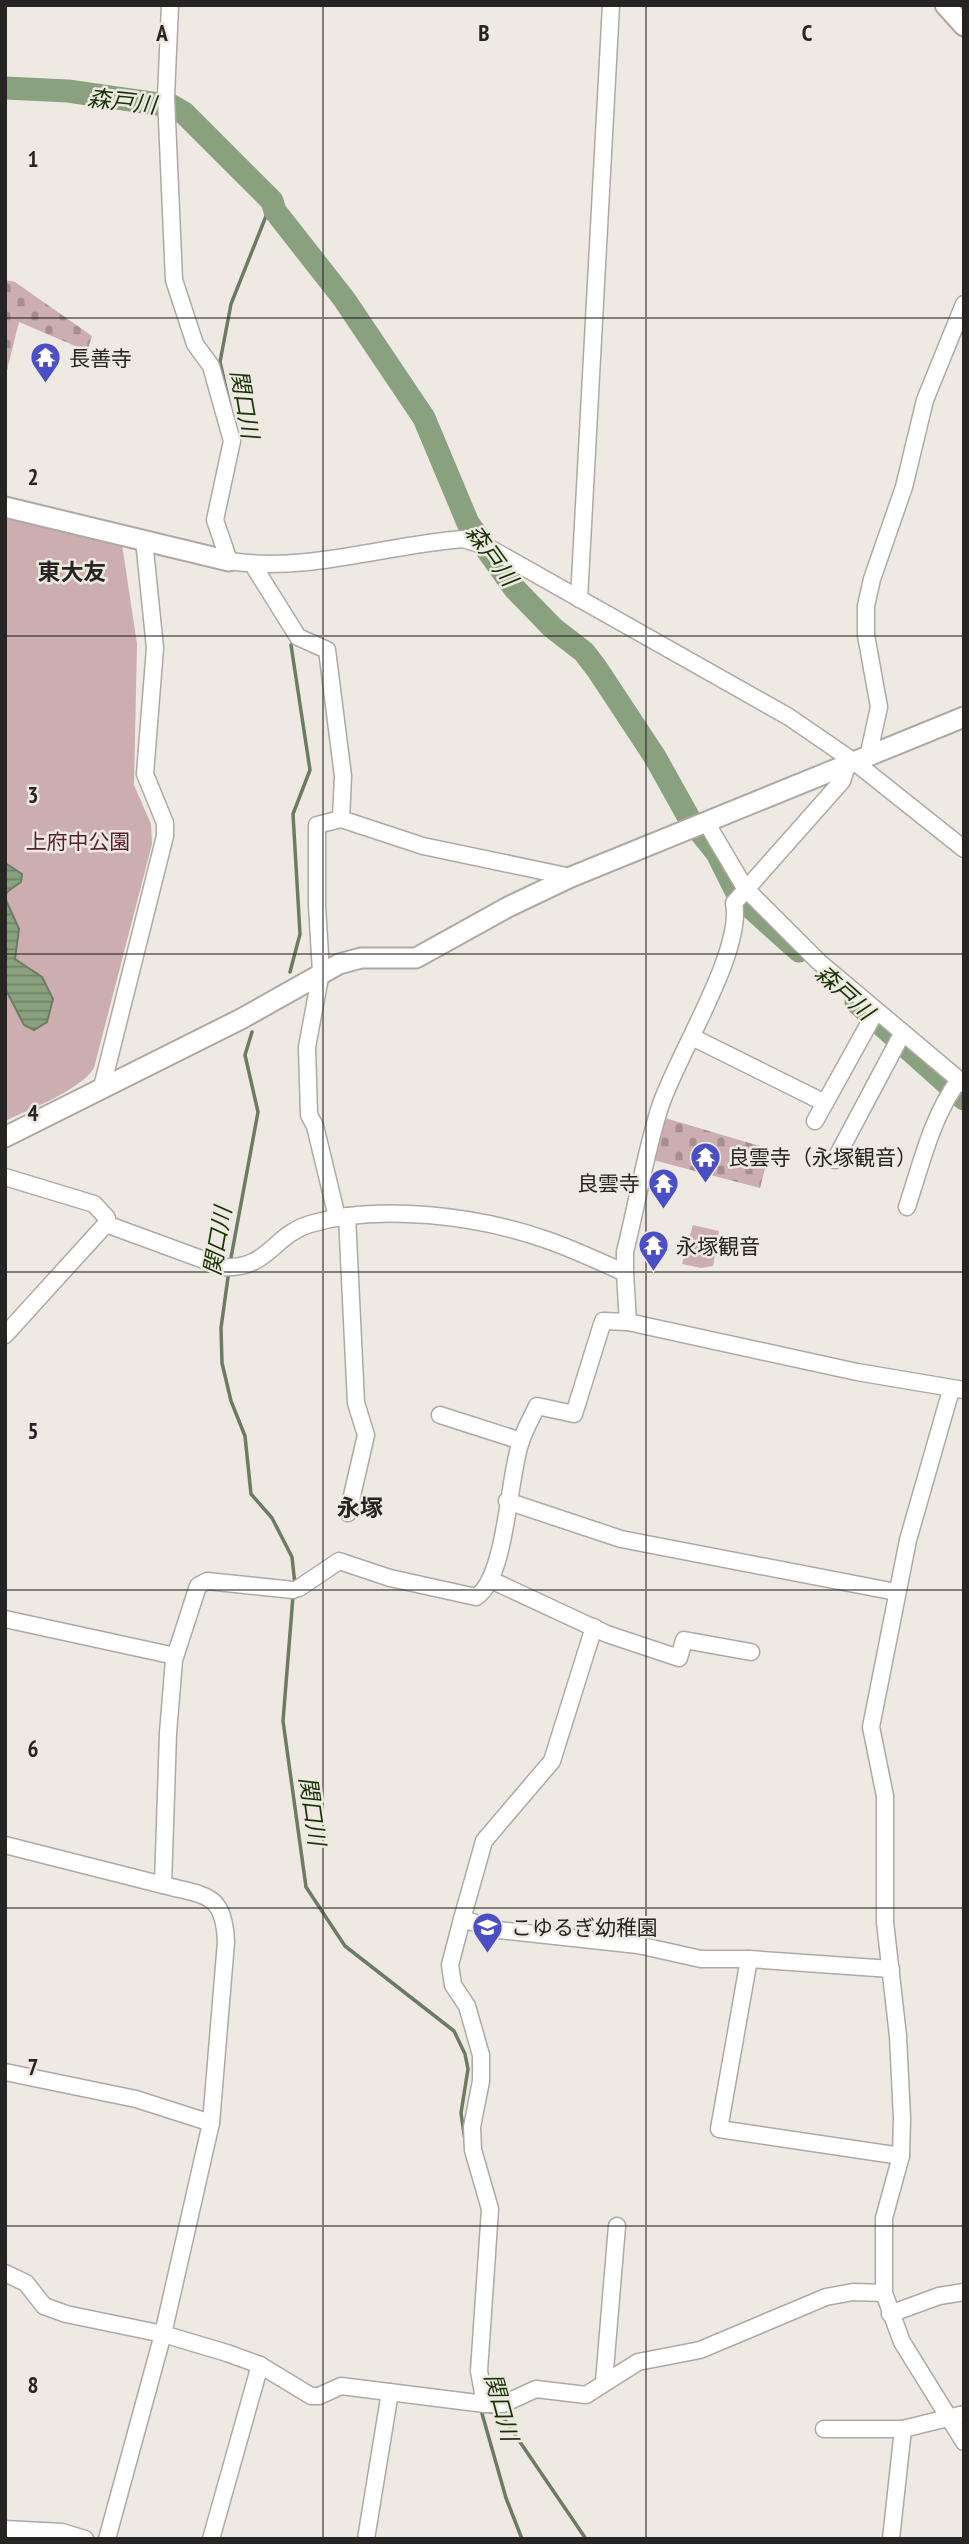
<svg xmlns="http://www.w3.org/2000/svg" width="969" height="2544" font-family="'PT Sans Narrow','Noto Sans JP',sans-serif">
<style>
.green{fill:#ccaeb1}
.cemetery{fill:url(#cemetery-stones)}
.water{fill:url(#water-rules);stroke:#6c7c63;stroke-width:2}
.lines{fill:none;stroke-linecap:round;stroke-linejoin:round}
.stream{stroke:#6c7c63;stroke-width:3.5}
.river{stroke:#8aa17f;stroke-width:23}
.minor-casing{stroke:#aea9a3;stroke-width:19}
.tertiary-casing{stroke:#aea9a3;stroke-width:23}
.minor{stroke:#fff;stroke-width:16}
.tertiary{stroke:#fff;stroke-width:19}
.grid{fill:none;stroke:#272523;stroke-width:2;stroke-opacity:0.55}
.labels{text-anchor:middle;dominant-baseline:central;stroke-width:5;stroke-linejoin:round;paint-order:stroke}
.poi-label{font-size:21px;fill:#272523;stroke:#efe9e3;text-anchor:start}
.park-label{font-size:21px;fill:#571e2b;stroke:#efe9e3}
.water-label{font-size:23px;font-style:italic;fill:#163300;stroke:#efe9e3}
.neighbourhood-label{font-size:23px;font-weight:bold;fill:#272523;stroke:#efe9e3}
.grid-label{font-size:23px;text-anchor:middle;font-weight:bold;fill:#272523;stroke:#efe9e3;stroke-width:5;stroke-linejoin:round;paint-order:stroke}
</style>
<defs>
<pattern id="cemetery-stones" width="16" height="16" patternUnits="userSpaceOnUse" patternTransform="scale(1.75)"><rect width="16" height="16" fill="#ccaeb1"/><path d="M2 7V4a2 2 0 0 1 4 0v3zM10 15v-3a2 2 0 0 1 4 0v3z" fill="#a68d90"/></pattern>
<pattern id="water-rules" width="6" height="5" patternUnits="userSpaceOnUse" patternTransform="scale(1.75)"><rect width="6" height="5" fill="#8aa17f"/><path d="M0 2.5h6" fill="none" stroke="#718368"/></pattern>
</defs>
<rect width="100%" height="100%" fill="#efe9e3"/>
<g class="green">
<path d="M5,515l117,29 15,100 -3,141 17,39 1,20 -58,224c-15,23 -64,41 -89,53z"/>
<polygon points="693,1225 719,1231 713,1266 701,1268 682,1264"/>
</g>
<g class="cemetery">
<polygon points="5,280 15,282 92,336 87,351 19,322 5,378"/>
<polygon points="665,1118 770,1149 760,1188 653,1160"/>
</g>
<polygon class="water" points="5,863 22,874 21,882 7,892 5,898 19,929 15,959 42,977 53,999 47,1022 34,1030 24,1025 5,988"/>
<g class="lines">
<g class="stream">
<polyline points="230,406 220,362 231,304 272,201"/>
<polyline points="290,972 300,934 293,814 310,770 291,645"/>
<polyline points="230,1263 258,1112 245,1055 252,1032"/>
<polyline points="229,1270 221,1328 222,1363 231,1401 245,1436 251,1494 272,1518 292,1557 295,1585"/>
<polyline points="293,1596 283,1721 306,1887 345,1946 454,2031 465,2054 468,2069 461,2113 467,2154"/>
<polyline points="481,2410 506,2498 522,2539"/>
<polyline points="486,2411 501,2414 586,2539"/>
</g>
<g class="river">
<polyline points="5,88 68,91 172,106 184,113 272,201 275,211 344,299 424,418 468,523 515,589 553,628 584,652 597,669 655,757 689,818 717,853 739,897 799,951"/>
<polyline points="856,1002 964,1099"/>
</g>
<defs>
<g id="minor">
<path d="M170,5l-4,92 8,183 21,64 16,22 21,75 -17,79 14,41c79,12 156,-16 234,-22l23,7 303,171 67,46 108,86"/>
<polyline points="253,565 298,637 327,650 343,776 341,819"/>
<polyline points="579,599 611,5"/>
<polyline points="868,757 879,707 866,635 866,606 872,579 904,487 925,400 964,304"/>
<polyline points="706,822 745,888 819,962 964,1084"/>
<polyline points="692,1037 825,1103"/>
<polyline points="102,1087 165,836 165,823 145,774 155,648 144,540"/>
<polyline points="815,1121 876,1011"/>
<polyline points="835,1160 902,1034"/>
<polyline points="5,1177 94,1204 107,1218 106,1224 5,1335"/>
<path d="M907,1207c14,-42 25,-91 52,-127"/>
<polyline points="347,1216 356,1403 366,1435 348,1513"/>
<polyline points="337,1217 315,1126 309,1115 307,1047 321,972 317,906 317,825 341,819 423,846 571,877"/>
<path d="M106,1224l117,43c45,3 50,-32 87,-43 69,-21 169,-8 237,16 26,9 52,21 78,33l3,49 229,50 107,18"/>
<path d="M625,1273v-21c12,-48 20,-98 35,-145 16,-50 84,-156 74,-204l108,-122 5,-15"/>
<polyline points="951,1390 908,1540 871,1727 885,1796 885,1922 898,2036 902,2118 901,2156 884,2218 884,2293 902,2342 964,2442"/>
<polyline points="440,1415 521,1441"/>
<polyline points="507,1501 621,1539 896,1592"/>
<polyline points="491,1580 607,1634 679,1658 684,1640 751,1652"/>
<path d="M299,1588l40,-27 51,17 86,19c31,-20 32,-120 45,-156 4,-12 11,-24 16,-35l37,8 29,-93 25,1"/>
<polyline points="5,1619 175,1656"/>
<polyline points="5,1845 163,1885"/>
<polyline points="462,1919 484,1841 552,1761 594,1627"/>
<polyline points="749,1959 719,2129 901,2156"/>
<polyline points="5,2072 136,2099 211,2123"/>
<polyline points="5,2273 26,2283 44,2306 66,2314 163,2334 227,2353 260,2365 311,2396 319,2396 341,2386 485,2404 503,2404 536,2389 586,2395 638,2362 700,2350 826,2297 853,2292 884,2293"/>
<polyline points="890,2314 939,2296 964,2292"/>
<polyline points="604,2382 617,2226"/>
<polyline points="485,2404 479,2371 490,2209 473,2150 472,2127 481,2081 481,2055 467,2006 453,1985 450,1965 462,1919 499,1930 638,1945 701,1959 749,1959 891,1969"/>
<polyline points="824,2429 903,2429 964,2414"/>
<polyline points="5,2529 62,2532 85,2539"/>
<path d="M107,2539l56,-205 48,-211 15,-181c-2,-50 -21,-46 -63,-57l5,-152 6,-73 24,-74 9,-5 86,9"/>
<polyline points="211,2539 260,2365"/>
<polyline points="366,2539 390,2392"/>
<polyline points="891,2539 903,2429"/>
</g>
<g id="tertiary">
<polyline points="945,5 964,26"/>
<polyline points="5,507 229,561"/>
<polyline points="5,1137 241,1019 339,964 361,958 416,958 508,907 571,877 964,717"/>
</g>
</defs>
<use href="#minor" class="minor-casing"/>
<use href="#tertiary" class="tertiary-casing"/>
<use href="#minor" class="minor"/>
<use href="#tertiary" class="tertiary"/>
</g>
<path class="grid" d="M323,5v2534M646,5v2534M5,318h959M5,636h959M5,954h959M5,1272h959M5,1590h959M5,1908h959M5,2226h959"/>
<defs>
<symbol id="temple-pin" viewBox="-11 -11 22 30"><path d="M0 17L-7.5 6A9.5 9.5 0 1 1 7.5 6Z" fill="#4b4fc5" stroke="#efe9e3"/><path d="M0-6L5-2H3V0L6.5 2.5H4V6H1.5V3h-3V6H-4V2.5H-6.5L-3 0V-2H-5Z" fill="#fff"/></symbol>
<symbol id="school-pin" viewBox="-11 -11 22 30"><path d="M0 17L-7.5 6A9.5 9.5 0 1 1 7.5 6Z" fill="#4b4fc5" stroke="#efe9e3"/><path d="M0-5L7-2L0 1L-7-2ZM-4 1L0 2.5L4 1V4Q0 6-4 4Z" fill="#fff"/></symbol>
</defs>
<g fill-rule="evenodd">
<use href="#temple-pin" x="28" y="340" width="35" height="47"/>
<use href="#temple-pin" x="688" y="1140" width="35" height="47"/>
<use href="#temple-pin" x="646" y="1166" width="35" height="47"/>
<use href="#temple-pin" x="636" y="1228" width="35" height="47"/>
<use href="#school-pin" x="470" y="1910" width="35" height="47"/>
</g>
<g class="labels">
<g class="poi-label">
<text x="69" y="358">長善寺</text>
<text x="728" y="1157">良雲寺（永塚観音）</text>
<text x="640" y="1183" text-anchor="end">良雲寺</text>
<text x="676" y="1246">永塚観音</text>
<text x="511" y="1927">こゆるぎ幼稚園</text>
</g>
<g class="park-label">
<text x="78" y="841">上府中公園</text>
</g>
<g class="water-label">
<text transform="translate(122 101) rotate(6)">森戸川</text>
<text transform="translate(245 404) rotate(80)">関口川</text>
<text transform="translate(492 555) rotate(54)">森戸川</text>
<text transform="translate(845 992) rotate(42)">森戸川</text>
<text transform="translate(217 1241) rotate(-80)">関口川</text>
<text transform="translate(313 1811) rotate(82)">関口川</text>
<text transform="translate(502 2407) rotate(75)">関口川</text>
</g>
<g class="neighbourhood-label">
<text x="72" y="571">東大友</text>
<text x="360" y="1507">永塚</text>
</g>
</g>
<g class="grid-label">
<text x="162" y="41">A</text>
<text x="484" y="41">B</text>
<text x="807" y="41">C</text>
<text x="33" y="167">1</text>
<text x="33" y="485">2</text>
<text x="33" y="803">3</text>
<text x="33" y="1121">4</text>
<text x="33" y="1439">5</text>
<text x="33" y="1757">6</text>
<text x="33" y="2075">7</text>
<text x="33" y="2393">8</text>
</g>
<rect width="969" height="2544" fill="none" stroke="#272523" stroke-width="14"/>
</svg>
